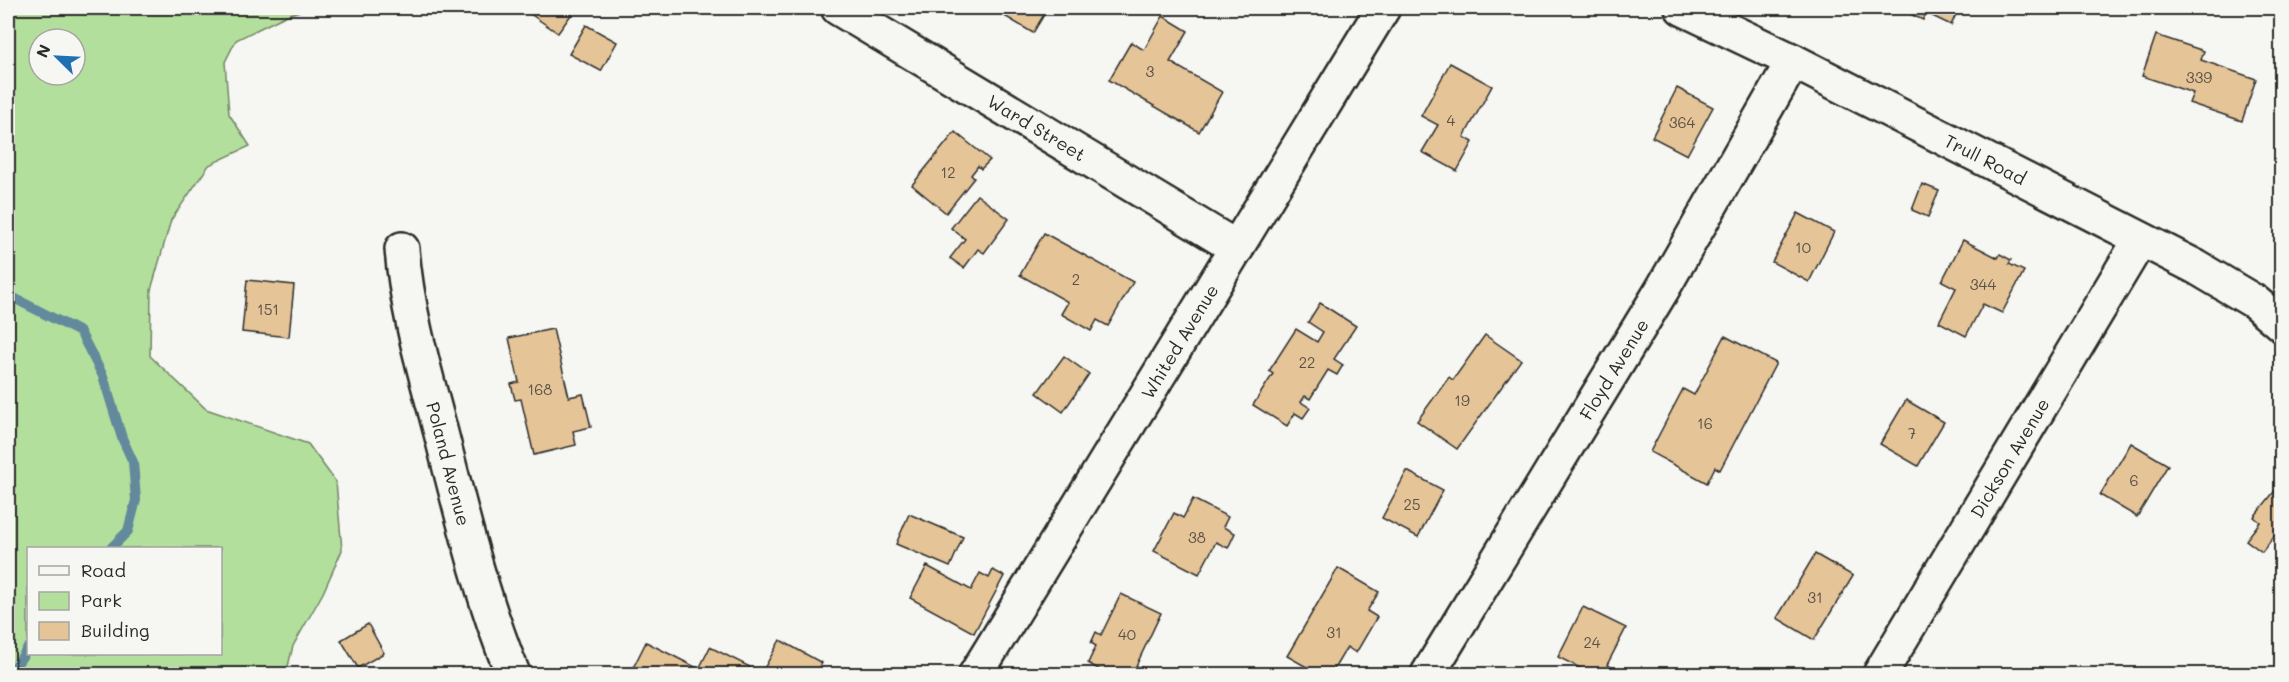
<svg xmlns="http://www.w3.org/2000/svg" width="2289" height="682" font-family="Mali,sans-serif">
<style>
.green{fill:#b3df9d;stroke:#6f8564;stroke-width:1.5;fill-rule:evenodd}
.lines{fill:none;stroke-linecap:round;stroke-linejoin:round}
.stream{stroke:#62899c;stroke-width:10}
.building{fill:#e5c497;stroke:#2b2b2b;stroke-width:1.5}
.street-casing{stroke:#2b2b2b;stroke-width:38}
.secondary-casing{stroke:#2b2b2b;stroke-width:38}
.street{stroke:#f6f6f2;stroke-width:33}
.secondary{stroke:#f6f6f2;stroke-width:33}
.labels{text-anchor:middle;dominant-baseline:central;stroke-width:5;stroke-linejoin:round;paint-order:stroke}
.number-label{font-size:15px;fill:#5a5146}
.street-label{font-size:18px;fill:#2b2b2b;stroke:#f6f6f2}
</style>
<rect width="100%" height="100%" fill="#f6f6f2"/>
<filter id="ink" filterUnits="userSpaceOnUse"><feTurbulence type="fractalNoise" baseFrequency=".0167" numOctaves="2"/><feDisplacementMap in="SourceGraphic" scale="12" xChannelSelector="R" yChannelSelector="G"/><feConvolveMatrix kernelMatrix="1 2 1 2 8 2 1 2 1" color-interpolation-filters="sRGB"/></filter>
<g filter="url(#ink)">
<path class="green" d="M8,8h301l-22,7 -51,25 -11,22 4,52 21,32 -41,19 -38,55 -20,70 -1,66 56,53 102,35 28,38 6,68 -19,43 -30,53 -7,28h-278zM39,39h36v36h-36zM28,548h192v106h-192z"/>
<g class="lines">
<g class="stream">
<polyline points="8,295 80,332 103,376 122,438 133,462 136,500 128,531 111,548"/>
<polyline points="10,674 28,648"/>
</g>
</g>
<g class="building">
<polygon points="524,8 576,8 558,33 523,9"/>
<polygon points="991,8 1048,8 1033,33"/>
<polygon points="1897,8 1959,8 1951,25 1926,13 1923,20"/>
<polygon points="1163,16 1188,31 1170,62 1222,92 1199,132 1109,80 1131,42 1144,50"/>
<polygon points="586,25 617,42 601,71 569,54"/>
<polygon points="2156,35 2204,51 2201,60 2256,79 2242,121 2189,103 2193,93 2142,76"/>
<polygon points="1450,63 1492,86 1464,137 1473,142 1457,171 1422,152 1438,125 1421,116"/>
<polygon points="1677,88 1713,107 1687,155 1652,137"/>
<polygon points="955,132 990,160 981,169 978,166 971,175 974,178 946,213 912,185"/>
<polygon points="1922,184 1939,191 1928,217 1912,210"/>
<polygon points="977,195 1009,219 984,253 978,249 964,268 950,258 965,239 951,228"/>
<polygon points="1798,213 1834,232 1809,282 1772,262"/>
<polygon points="1044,233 1133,282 1108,326 1097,320 1091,331 1061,314 1068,302 1020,275"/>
<polygon points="1963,240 1998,258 2000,254 2011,260 2009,264 2024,271 2002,313 1983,304 1966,336 1939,322 1956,288 1942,281"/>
<polygon points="247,280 294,285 289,337 242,332"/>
<polygon points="1320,303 1356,326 1334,359 1343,365 1337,375 1328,370 1310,399 1305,396 1301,402 1310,408 1303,418 1295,413 1287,426 1253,405 1273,374 1269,371 1296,329 1317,342 1323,332 1308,322"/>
<polygon points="553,329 569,397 583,394 591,427 573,431 576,445 534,455 521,399 515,400 511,384 519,382 509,338"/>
<polygon points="1485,335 1521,360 1457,449 1417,421 1449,377 1453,380"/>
<polygon points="1725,336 1776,363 1720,470 1715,467 1707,483 1650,452 1683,389 1694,395"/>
<polygon points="1064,356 1089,374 1063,412 1037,393"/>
<polygon points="1906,400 1944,422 1918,466 1880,444"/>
<polygon points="2131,443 2168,465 2137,517 2100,495"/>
<polygon points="1407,471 1443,490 1418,537 1382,518"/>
<polygon points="2281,483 2282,540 2275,535 2262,552 2246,540 2260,522 2254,517"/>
<polygon points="1193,499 1228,517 1223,527 1235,533 1228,548 1216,542 1199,574 1154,551 1174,513 1183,518"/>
<polygon points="909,514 963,537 950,567 896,544"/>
<polygon points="1815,554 1853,576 1814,640 1777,618"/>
<polygon points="927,566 971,590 980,573 989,578 993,570 1004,576 974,633 910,598"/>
<polygon points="1338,568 1379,592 1367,611 1377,617 1356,653 1347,647 1331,674 1319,674 1287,656"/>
<polygon points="1121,594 1161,613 1136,666 1143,668 1139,674 1098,674 1100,670 1088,663 1096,646 1091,643 1096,632 1101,635"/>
<polygon points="1583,607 1626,628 1607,665 1622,672 1621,674 1592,674 1558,657"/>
<polygon points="368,624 384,653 358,668 341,640"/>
<polygon points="780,640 822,663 816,674 761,674"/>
<polygon points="646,642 699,669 710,647 750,667 747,674 630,674"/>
</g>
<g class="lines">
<defs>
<g id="street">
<path id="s1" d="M838,8l399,240"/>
<path id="s2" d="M402,249c5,63 23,123 39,184 21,82 40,163 72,241"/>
<path id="s3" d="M976,674l407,-666"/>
<path id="s4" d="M1428,674l234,-384 131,-229"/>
<path id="s5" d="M1880,674l260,-434"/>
</g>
<g id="secondary">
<path id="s6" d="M1682,8l111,53 403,206 59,35 27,23"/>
</g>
</defs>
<use href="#street" class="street-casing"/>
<use href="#secondary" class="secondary-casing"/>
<use href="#street" class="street"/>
<use href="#secondary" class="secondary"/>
</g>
</g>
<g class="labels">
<g class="number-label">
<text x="1150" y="71">3</text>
<text x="2199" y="77">339</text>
<text x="1451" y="120">4</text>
<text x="1682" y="122">364</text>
<text x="948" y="172">12</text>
<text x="1803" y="247">10</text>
<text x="1076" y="279">2</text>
<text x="1983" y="284">344</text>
<text x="268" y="309">151</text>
<text x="1307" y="362">22</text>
<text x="540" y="389">168</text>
<text x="1462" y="400">19</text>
<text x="1705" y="423">16</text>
<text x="1912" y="433">7</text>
<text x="2134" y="480">6</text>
<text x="1412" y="504">25</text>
<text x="1197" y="537">38</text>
<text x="1815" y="597">31</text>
<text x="1334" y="632">31</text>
<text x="1127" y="634">40</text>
<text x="1592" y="642">24</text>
</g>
<g class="street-label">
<text stroke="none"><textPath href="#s1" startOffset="232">Ward Street</textPath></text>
<text stroke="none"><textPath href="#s6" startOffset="339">Trull Road</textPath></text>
<text stroke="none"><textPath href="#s3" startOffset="390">Whited Avenue</textPath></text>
<text stroke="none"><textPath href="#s4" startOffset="357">Floyd Avenue</textPath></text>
<text stroke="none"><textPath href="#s5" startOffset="252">Dickson Avenue</textPath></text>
<text stroke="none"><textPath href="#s2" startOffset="220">Poland Avenue</textPath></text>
</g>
</g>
<rect width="2289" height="682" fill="none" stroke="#f6f6f2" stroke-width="30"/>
<rect x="15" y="15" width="2259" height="652" fill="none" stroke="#2b2b2b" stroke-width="2" filter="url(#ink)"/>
<rect x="27" y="547" width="195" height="108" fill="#f6f6f2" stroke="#a5a5a2" stroke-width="1.5"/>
<rect x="39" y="566" width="30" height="9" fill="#f6f6f2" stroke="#a5a5a2" stroke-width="1.5"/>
<text x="81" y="577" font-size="18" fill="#2b2b2b">Road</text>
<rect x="39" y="592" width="30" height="18" fill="#b3df9d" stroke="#a5a5a2" stroke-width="1.5"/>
<text x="81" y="607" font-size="18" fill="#2b2b2b">Park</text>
<rect x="39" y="622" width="30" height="18" fill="#e5c497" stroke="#a5a5a2" stroke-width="1.5"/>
<text x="81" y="637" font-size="18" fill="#2b2b2b">Building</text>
<g transform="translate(57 57) rotate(294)"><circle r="28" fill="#f6f6f2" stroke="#a5a5a2" stroke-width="1.5"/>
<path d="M0-4.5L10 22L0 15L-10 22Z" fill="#1f6fb2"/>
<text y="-9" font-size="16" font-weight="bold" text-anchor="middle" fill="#2b2b2b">N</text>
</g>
</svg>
